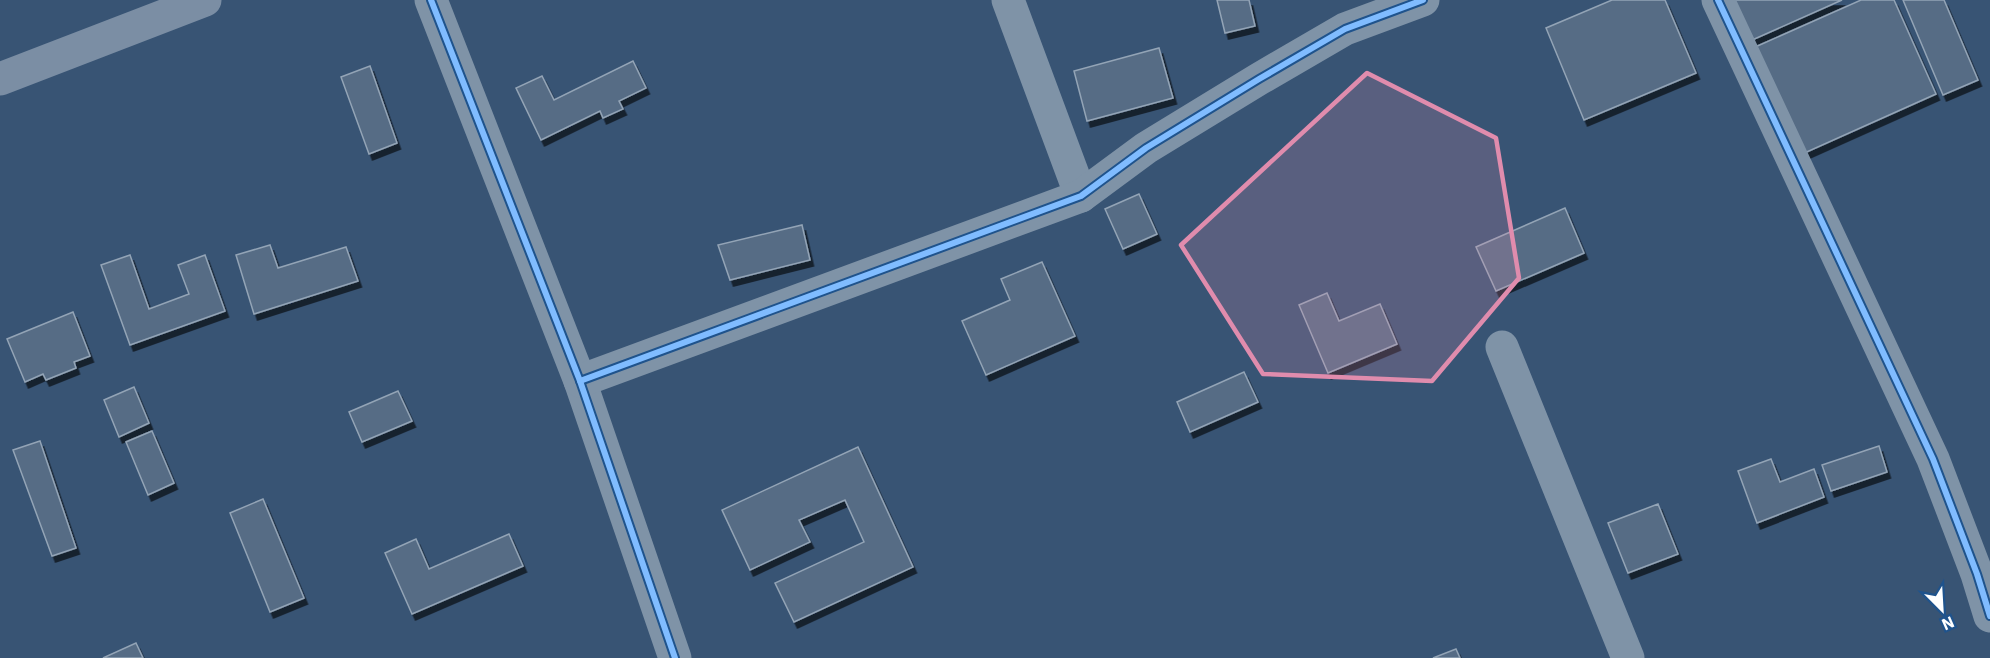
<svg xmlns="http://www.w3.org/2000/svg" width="1990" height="658" font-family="'IBM Plex Sans',sans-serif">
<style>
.building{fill:#566c85;stroke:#93a4b6;stroke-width:1.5;filter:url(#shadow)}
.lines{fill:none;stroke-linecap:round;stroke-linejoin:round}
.street{stroke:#7f93a7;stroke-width:33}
.secondary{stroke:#7b8ea4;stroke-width:33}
.cycleway-casing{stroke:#1f538c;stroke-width:10}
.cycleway{stroke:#80bcff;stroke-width:6}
.marked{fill:#e08cad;fill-opacity:0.2;stroke:#e08cad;stroke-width:4.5;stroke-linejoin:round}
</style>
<defs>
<filter id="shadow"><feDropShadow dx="3.5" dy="6" stdDeviation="0" flood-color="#0009"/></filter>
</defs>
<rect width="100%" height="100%" fill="#385474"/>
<g class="building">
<polygon points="1217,0 1249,0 1255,26 1225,33"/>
<polygon points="1612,0 1665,0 1696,73 1584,120 1546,28"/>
<polygon points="1732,0 1842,0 1750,41"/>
<polygon points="1861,0 1894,0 1936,94 1800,155 1753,48"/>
<polygon points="1903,0 1944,0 1978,80 1943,95"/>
<polygon points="1159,48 1173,98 1087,121 1074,71"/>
<polygon points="633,61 646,88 619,101 623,109 603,118 600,111 541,140 516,88 542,76 554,100"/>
<polygon points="370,66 397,143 369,154 341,77"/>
<polygon points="1139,194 1157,234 1123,249 1105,209"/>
<polygon points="1565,208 1584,253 1496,291 1476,247"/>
<polygon points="802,225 810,260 730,280 718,245"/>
<polygon points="270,245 278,268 346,247 358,281 254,314 236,255"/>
<polygon points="130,255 149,309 189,294 178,265 205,255 225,311 130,345 101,265"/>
<polygon points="1042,262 1075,336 986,375 962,321 1010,300 1001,279"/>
<polygon points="1327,293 1339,321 1380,304 1397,344 1328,373 1299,305"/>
<polygon points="73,312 90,356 74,362 76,368 46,380 43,374 25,382 7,339"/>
<polygon points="1244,372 1258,402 1190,432 1177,402"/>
<polygon points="134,387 149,423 119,437 104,400"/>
<polygon points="398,391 412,421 362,442 349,412"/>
<polygon points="152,431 174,483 148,495 126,442"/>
<polygon points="40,441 76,548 52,556 13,450"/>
<polygon points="1879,446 1887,472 1831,491 1822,465"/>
<polygon points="858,447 913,567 794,622 775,583 864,542 845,500 799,520 810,542 750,570 722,510"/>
<polygon points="1771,459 1780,482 1814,469 1824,497 1757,523 1738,471"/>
<polygon points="263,499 304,598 270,612 230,513"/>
<polygon points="1658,504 1678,554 1628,573 1608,523"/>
<polygon points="509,534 523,566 412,614 385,553 416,539 429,569"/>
<polygon points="136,643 143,658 103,658"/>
<polygon points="1456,649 1460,658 1433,658"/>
</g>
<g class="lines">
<g class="street">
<polyline points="431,0 580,381 675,658"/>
<polyline points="1008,0 1081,196"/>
<polyline points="1718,0 1933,459 1977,574 1990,616"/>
<polyline points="1502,347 1628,658"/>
<polyline points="580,381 1081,196 1146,148 1259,79 1345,29 1423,0"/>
</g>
<polyline class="secondary" points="0,79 205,0"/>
<defs>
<g id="cycleway">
<polyline points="431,0 580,381 675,658"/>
<polyline points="1718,0 1933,459 1977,574 1990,616"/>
<polyline points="580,381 1081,196 1146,148 1259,79 1345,29 1423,0"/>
</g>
</defs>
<use href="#cycleway" class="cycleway-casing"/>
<use href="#cycleway" class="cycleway"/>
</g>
<path class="marked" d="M1367,73l129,65 23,140 -87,103 -169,-7 -82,-129z"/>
<g transform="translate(1942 610) rotate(156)" stroke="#1f538c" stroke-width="4.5" paint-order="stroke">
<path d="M0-4.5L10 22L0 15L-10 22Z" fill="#ffffff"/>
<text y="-9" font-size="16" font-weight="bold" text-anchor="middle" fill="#ffffff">N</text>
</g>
</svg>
